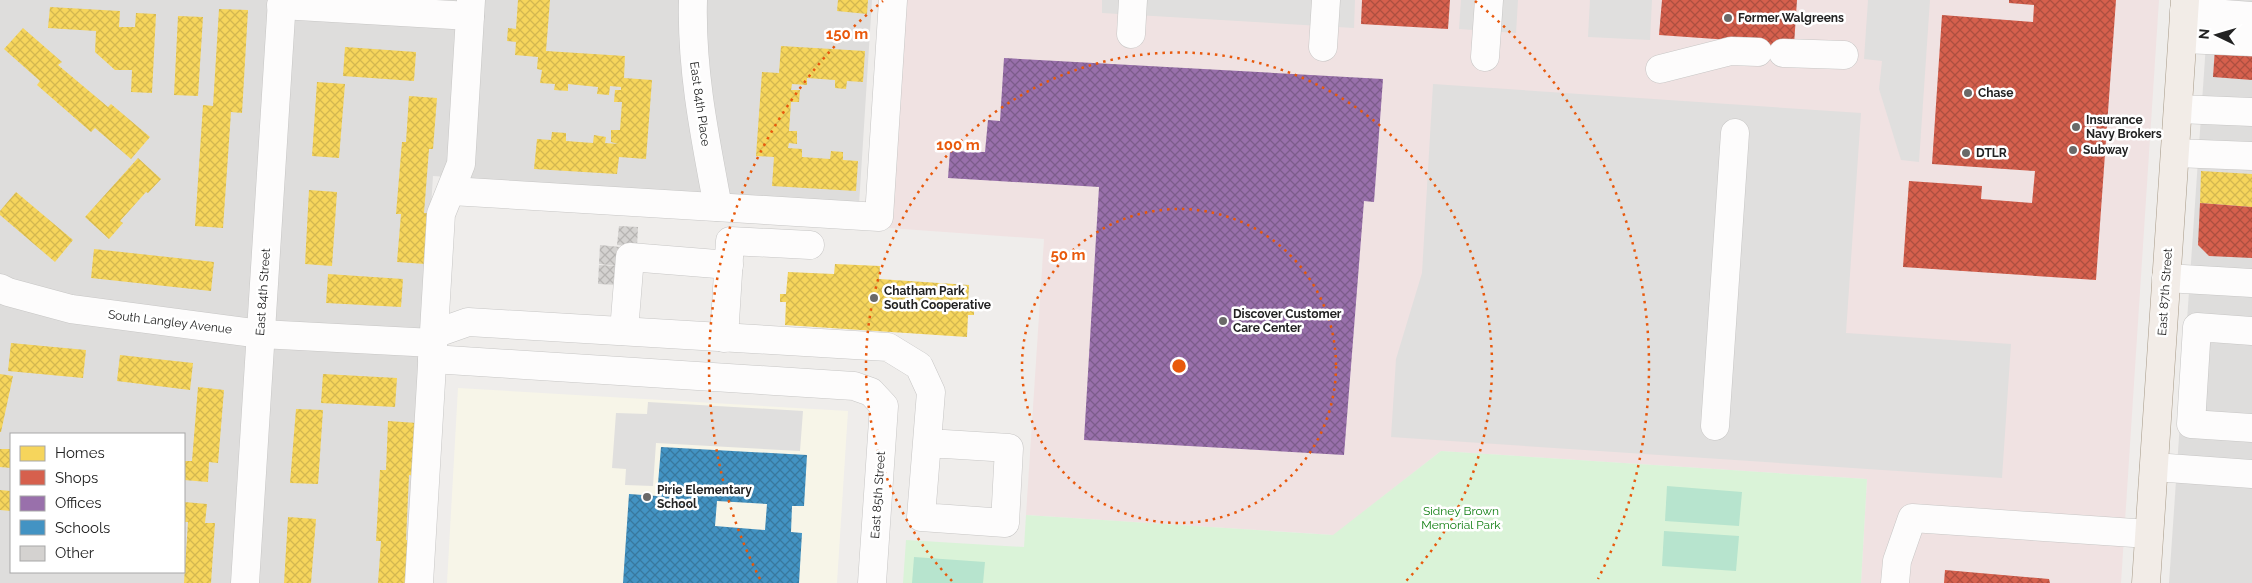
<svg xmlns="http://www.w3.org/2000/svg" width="2252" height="583" font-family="Raleway,sans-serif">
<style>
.residential{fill:#dedddc;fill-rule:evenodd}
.commercial{fill:#f0e2e2}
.education{fill:#f7f5e8}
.park{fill:#daf3d8}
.pitch{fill:#b7e4ce}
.parking{fill:#e0dfde}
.homes{fill:url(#homes-cross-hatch)}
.shops{fill:url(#shops-cross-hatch)}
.offices{fill:url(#offices-cross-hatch)}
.schools{fill:url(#schools-cross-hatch);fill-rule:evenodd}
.building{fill:url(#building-cross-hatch)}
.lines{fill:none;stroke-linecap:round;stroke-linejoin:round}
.minor-casing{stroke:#c7c6c5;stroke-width:29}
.major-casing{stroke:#a69987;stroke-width:29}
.minor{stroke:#fdfcfc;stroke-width:28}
.major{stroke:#f2ece7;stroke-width:28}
.ring{fill:none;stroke:#e8590c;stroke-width:2.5;stroke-dasharray:2.5 5}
.poi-dot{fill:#6a6968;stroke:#fff;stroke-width:2}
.labels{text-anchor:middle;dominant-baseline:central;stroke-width:5;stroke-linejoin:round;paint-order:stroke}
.poi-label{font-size:12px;font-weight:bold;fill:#222;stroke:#fff;text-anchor:start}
.street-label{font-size:12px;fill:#222;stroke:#fff}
.park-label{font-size:12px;fill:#107f12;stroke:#fff}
.centre{fill:#e8590c;stroke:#fff;stroke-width:2.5}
.ring-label{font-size:15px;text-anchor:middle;font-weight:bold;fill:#e8590c;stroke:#fff;stroke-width:5;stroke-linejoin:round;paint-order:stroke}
</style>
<defs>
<pattern id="homes-cross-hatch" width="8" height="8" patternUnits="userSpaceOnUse" patternTransform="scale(1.25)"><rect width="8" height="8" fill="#f6d55c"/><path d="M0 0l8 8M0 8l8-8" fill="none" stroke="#d3b750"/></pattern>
<pattern id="shops-cross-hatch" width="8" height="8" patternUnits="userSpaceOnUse" patternTransform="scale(1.25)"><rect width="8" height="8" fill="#d6604d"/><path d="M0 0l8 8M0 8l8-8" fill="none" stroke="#ad4f40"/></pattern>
<pattern id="offices-cross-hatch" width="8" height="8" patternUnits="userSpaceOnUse" patternTransform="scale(1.25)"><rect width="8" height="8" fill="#9970ab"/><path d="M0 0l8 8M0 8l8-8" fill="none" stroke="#7c5c8b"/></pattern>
<pattern id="schools-cross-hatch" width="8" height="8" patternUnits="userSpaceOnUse" patternTransform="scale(1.25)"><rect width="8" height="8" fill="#4393c3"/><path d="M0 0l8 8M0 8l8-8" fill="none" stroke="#38789e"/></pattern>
<pattern id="building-cross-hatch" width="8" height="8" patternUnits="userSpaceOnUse" patternTransform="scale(1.25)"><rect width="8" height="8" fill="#d4d2d0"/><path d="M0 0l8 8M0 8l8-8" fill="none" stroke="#b6b4b2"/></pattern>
</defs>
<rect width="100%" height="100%" fill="#efedeb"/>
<g class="residential">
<path d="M0,0h872l-13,205 -426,-29 -26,407h-407zM11,434h173v138h-173z"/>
<polygon points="2209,0 2252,0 2252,583 2169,583"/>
</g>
<polygon class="commercial" points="903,0 2159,0 2121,583 1861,583 1867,479 1441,451 1334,535 1026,515 1044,239 889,228"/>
<polygon class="education" points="458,388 848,411 837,583 447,583"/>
<polygon class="park" points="1441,451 1867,479 1861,583 903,583 906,540 1024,547 1026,515 1333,535"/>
<g class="pitch">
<polygon points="1667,486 1742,492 1739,526 1665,521"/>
<polygon points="1664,531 1739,536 1736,571 1662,566"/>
<polygon points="914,557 985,562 983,583 912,583"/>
</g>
<g class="parking">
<polygon points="1102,0 1355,0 1354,28 1102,13"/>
<polygon points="1461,0 1518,0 1516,33 1459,29"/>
<polygon points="1590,0 1652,0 1650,40 1588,37"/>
<polygon points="1868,0 1930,0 1919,162 1901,160 1879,89 1882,61 1864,59"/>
<polygon points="1433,84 1861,113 1846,333 2011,344 2002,478 1391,437 1396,359 1422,273"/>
<polygon points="648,402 803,411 800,451 656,443 653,486 625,485 626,469 612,468 616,413 647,414"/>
</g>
<g class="homes">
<polygon points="518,0 550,0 546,51 625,56 624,78 652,80 646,159 619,157 617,174 534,169 537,139 551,140 552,132 566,133 566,141 593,143 594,135 606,137 605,143 618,144 611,142 611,130 620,130 622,102 614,102 615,90 621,90 621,87 610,86 609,95 597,94 598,87 568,84 568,91 554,90 555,84 540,83 542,70 537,69 538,57 515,55 516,42 507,41 508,28 516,29"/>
<polygon points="838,0 868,0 867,14 837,11"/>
<polygon points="50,7 120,11 119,27 135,27 136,13 156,14 152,93 131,92 132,70 115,70 95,52 96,31 48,28"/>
<polygon points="219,9 248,10 242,113 231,112 223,228 195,226 203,105 213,106"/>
<polygon points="178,16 203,17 198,96 174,95"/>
<polygon points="23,28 62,62 58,65 108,107 111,104 150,137 131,159 95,128 91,132 37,85 40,81 4,49"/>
<polygon points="781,46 865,51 863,82 847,81 846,89 835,88 835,80 807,78 807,85 792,84 791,90 800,90 799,102 791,102 789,131 797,131 797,144 789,143 788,148 802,149 802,157 830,159 831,151 843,152 843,160 858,161 856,191 772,186 774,157 756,156 762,72 779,73"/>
<polygon points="345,47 416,52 414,81 343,76"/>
<polygon points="317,82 345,84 339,158 312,156"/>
<polygon points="409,96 437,98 433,149 429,149 424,213 429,213 425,264 397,262 401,214 396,214 402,142 406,142"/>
<polygon points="138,158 161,179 148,193 146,192 120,221 123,223 109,239 85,217"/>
<polygon points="2201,171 2252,174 2252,207 2200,203"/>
<polygon points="309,190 337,192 332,266 305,264"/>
<polygon points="16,192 73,240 55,262 0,215 0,211"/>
<polygon points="94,249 214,262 211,291 91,278"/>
<polygon points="835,264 880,266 879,279 969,285 968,306 974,306 974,315 968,315 967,337 785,325 786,302 780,302 780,294 786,294 788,272 834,274"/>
<polygon points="328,274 403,279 401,307 326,303"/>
<polygon points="11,343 86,350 83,378 8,371"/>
<polygon points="120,355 193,363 190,390 117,381"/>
<polygon points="0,374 13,376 1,432 0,432"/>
<polygon points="323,374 397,378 395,407 321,403"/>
<polygon points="198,387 224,390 218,463 209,462 208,482 184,480 184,461 192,461"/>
<polygon points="296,409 323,410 318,484 290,483"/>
<polygon points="388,421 417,423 414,476 409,475 406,540 409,540 407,583 378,583 381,541 376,541 380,470 386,470"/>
<polygon points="0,449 11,449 11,468 0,467"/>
<polygon points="0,490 11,491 11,511 0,510"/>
<polygon points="184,502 207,504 205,523 215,523 211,583 184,583 188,522 184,522"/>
<polygon points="288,517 316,519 311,583 284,583"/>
</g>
<g class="shops">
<polygon points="1362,0 1450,0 1448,29 1361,24"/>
<polygon points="1662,0 1797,0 1794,45 1783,59 1757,57 1758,42 1659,35"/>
<polygon points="2009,0 2116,0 2096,280 1903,267 1909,181 1982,186 1981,199 2032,203 2035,171 1932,164 1942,15 2033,22 2034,5 2009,3"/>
<polygon points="2215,48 2252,51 2252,80 2213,77"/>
<polygon points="2200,203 2252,207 2252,258 2209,256 2198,245"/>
<polygon points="1945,570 2049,579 2050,583 1944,583"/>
</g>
<polygon class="offices" points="1004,58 1383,79 1374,202 1364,201 1344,455 1084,440 1099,187 948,178 950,151 985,152 988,120 1000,121"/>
<path class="schools" d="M661,447l146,8 -3,51h-12l-1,26 11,1 -3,50h-176l6,-89 28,2zM717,501l50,3 -2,26 -50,-4z"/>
<g class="building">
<polygon points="619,226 638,227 637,247 617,245"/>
<polygon points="600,245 620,247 619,266 599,264"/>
<polygon points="599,265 619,266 618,285 598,284"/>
</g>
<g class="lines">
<defs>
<g id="minor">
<path d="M693,0c-2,70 12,138 25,207"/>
<polyline points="281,5 470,16"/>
<polyline points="2184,11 2252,16"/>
<polyline points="1131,34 1133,0"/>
<polyline points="2183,39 2252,42"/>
<polyline points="1323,47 1326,0"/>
<polyline points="1783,53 1844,55"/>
<polyline points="1485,57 1489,0"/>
<polyline points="1660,69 1731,51 1758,52"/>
<polyline points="2178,109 2252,112"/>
<polyline points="2175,153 2252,156"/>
<polyline points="451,191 879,217 893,0"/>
<polyline points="2166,278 2252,283"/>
<polyline points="0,288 8,292 71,309 261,334 433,343"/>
<polyline points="624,331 630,257 729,265"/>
<polyline points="2252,331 2197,327 2191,424 2252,428"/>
<polyline points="434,334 468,322 888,347 919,366 931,392 921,517 1005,523 1009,448 928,443"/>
<polyline points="724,338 730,241 810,245"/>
<polyline points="432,359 854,386 871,392 884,406 872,583"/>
<polyline points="1715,426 1735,133"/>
<polyline points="2154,467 2252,474"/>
<polyline points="245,583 282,0"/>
<polyline points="419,583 441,214 461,164 471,0"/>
<polyline points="1895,583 1897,561 1912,518 2149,534"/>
</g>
<polyline id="major" points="2146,583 2185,0"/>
</defs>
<use href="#minor" class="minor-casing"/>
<use href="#major" class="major-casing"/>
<use href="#minor" class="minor"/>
<use href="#major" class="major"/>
</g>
<g class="ring">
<circle cx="1179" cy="366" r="157"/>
<path d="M952 581A313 313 0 1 1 1406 581"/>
<path d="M760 579A470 470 0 0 1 883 1M1475 1A470 470 0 0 1 1598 579"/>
</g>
<g class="poi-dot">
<circle cx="1728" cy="18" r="5"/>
<circle cx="1968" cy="93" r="5"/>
<circle cx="2076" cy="127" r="5"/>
<circle cx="2073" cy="150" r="5"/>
<circle cx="1966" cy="153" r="5"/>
<circle cx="874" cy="298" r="5"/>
<circle cx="1223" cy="321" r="5"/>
<circle cx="647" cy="497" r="5"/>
</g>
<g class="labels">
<g class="poi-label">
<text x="1738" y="18">Former Walgreens</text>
<text x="1978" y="93">Chase</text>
<text x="2086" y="120">Insurance<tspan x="2086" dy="14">Navy Brokers</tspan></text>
<text x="2083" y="150">Subway</text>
<text x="1976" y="153">DTLR</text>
<text x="884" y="291">Chatham Park<tspan x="884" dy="14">South Cooperative</tspan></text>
<text x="1233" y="314">Discover Customer<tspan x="1233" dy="14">Care Center</tspan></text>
<text x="657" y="490">Pirie Elementary<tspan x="657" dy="14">School</tspan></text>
</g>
<g class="street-label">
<text transform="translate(700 104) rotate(82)">East 84th Place</text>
<text transform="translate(263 292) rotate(-86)">East 84th Street</text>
<text transform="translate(2165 292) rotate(-86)">East 87th Street</text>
<text transform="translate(170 322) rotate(7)">South Langley Avenue</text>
<text transform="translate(878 495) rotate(-86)">East 85th Street</text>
</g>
<g class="park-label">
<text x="1461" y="511">Sidney Brown<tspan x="1461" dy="14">Memorial Park</tspan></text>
</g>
</g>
<circle cx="1179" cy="366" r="8" class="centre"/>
<g class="ring-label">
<text x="847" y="39">150 m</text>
<text x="958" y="150">100 m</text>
<text x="1068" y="260">50 m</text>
</g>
<rect x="10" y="433" width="175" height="140" fill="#ffffff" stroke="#a7a7a7"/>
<rect x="20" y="446" width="25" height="15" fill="#f6d55c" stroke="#a7a7a7"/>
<text x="55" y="458" font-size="15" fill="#222222">Homes</text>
<rect x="20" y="470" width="25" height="15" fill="#d6604d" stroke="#a7a7a7"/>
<text x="55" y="483" font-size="15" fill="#222222">Shops</text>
<rect x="20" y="496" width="25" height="15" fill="#9970ab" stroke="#a7a7a7"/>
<text x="55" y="508" font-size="15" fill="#222222">Offices</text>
<rect x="20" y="520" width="25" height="15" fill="#4393c3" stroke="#a7a7a7"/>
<text x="55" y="533" font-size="15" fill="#222222">Schools</text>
<rect x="20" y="546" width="25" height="15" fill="#d4d2d0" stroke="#a7a7a7"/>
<text x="55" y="558" font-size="15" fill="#222222">Other</text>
<g transform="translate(2217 35) rotate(275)" stroke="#ffffff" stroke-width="4" paint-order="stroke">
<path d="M0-4L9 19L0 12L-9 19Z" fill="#222222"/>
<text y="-8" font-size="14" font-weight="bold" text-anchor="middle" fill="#222222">N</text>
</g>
</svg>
